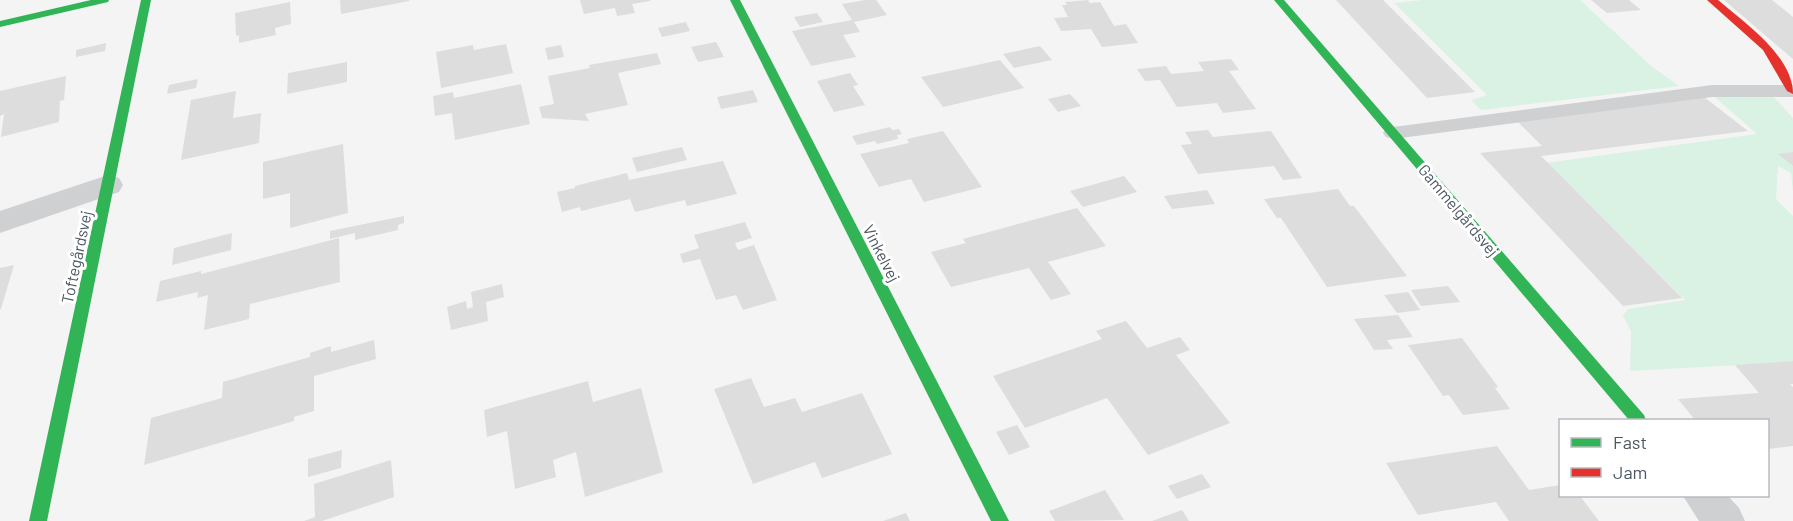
<svg xmlns="http://www.w3.org/2000/svg" width="1793" height="521" font-family="Barlow,sans-serif">
<style>
.green{fill:#d9f2e3}
.building{fill:#ddddde}
.lines{fill:none;stroke-linecap:round;stroke-linejoin:round}
.lane{fill:#ced0d2;fill-rule:evenodd}
.street{fill:#ced0d2;fill-rule:evenodd}
.fast{fill:#30b455;fill-rule:evenodd}
.jam{fill:#e5322d;fill-rule:evenodd}
.labels{text-anchor:middle;dominant-baseline:central;stroke-width:6;stroke-linejoin:round;paint-order:stroke}
.street-label{font-size:16px;fill:#4a5661;stroke:#fff}
</style>
<rect width="100%" height="100%" fill="#f4f4f4"/>
<g class="green">
<polygon points="1423,0 1580,0 1651,66 1679,86 1481,110 1471,100 1487,95 1394,3"/>
<polygon points="1773,96 1793,118 1793,191 1791,173 1778,166 1776,199 1793,216 1793,362 1630,371 1631,331 1623,316 1628,309 1685,300 1546,163 1757,134 1715,97"/>
</g>
<g class="building">
<polygon points="340,0 409,0 409,1 341,14"/>
<polygon points="580,0 650,0 650,1 632,4 635,13 617,16 615,8 584,14"/>
<polygon points="865,0 876,0 887,15 854,22 860,32 843,35 856,57 811,66 792,31 852,20 842,4"/>
<polygon points="1088,0 1090,3 1100,2 1114,26 1126,24 1138,43 1102,47 1091,29 1061,31 1054,18 1068,17 1062,5 1067,5 1065,2"/>
<polygon points="1336,0 1383,0 1475,92 1427,98"/>
<polygon points="1591,0 1629,0 1641,10 1607,13"/>
<polygon points="1724,0 1772,0 1793,17 1793,59"/>
<polygon points="290,2 291,24 275,28 276,35 239,43 239,35 236,36 235,13"/>
<polygon points="817,13 823,22 800,27 794,17"/>
<polygon points="686,22 690,31 662,37 658,28"/>
<polygon points="716,42 724,57 698,62 691,47"/>
<polygon points="106,43 105,51 76,57 76,50"/>
<polygon points="506,44 513,73 441,88 436,52 473,45 474,50"/>
<polygon points="561,45 564,57 548,60 545,48"/>
<polygon points="1040,46 1052,60 1014,68 1003,54"/>
<polygon points="657,53 661,64 618,73 628,105 585,114 589,121 542,118 539,107 554,104 548,76 590,68 589,65"/>
<polygon points="1231,59 1239,70 1229,71 1256,109 1223,113 1217,103 1177,107 1160,80 1145,81 1137,69 1166,66 1171,74 1204,71 1198,62"/>
<polygon points="1000,60 1024,88 943,107 921,77"/>
<polygon points="347,62 347,82 287,94 288,73"/>
<polygon points="850,73 858,85 853,86 865,105 834,112 817,81"/>
<polygon points="66,76 64,100 60,101 59,122 1,137 4,114 0,116 0,91"/>
<polygon points="198,79 196,88 167,94 169,85"/>
<polygon points="521,84 530,124 455,140 452,113 435,116 433,96 453,92 454,98"/>
<polygon points="753,90 758,102 721,109 717,97"/>
<polygon points="236,91 233,118 261,113 259,143 181,160 191,100"/>
<polygon points="1070,94 1081,106 1058,112 1048,99"/>
<polygon points="1704,97 1748,131 1541,156 1682,298 1623,306 1480,153 1542,146 1515,119"/>
<polygon points="890,127 892,130 899,129 902,134 897,135 898,139 877,144 875,141 857,145 852,136"/>
<polygon points="1208,130 1213,137 1271,131 1302,178 1283,180 1274,166 1198,174 1181,145 1192,144 1185,132"/>
<polygon points="943,131 982,187 924,202 911,179 879,187 860,154 909,143 907,139"/>
<polygon points="343,144 348,213 290,228 290,193 263,199 263,162"/>
<polygon points="682,147 687,160 637,172 632,158"/>
<polygon points="1793,152 1793,166 1778,154"/>
<polygon points="723,161 737,194 687,206 685,200 635,212 630,199 581,211 580,207 562,212 557,192 575,188 575,186 627,173 629,180"/>
<polygon points="1124,176 1137,192 1083,207 1070,191"/>
<polygon points="1338,189 1350,206 1354,206 1407,276 1327,287 1281,218 1277,218 1264,199"/>
<polygon points="1207,190 1215,204 1172,209 1164,196"/>
<polygon points="1077,208 1106,246 1048,262 1071,294 1051,300 1029,268 951,287 931,252 966,243 963,239"/>
<polygon points="404,216 404,223 398,225 398,230 355,240 355,233 330,239 330,231"/>
<polygon points="745,222 752,238 735,243 738,250 754,245 777,300 743,310 736,295 716,300 700,259 683,263 680,254 699,248 694,235"/>
<polygon points="232,233 231,250 172,265 174,248"/>
<polygon points="339,238 340,282 250,304 249,319 204,330 208,295 197,298 198,292 156,302 160,281 201,271 201,274"/>
<polygon points="14,265 1,309 0,309 0,268"/>
<polygon points="502,284 504,297 486,302 488,321 451,330 447,307 466,301 467,309 473,307 471,292"/>
<polygon points="1448,286 1460,302 1421,306 1411,290"/>
<polygon points="1408,292 1420,310 1397,313 1384,295"/>
<polygon points="1398,315 1413,337 1387,340 1393,349 1374,350 1354,319"/>
<polygon points="1126,321 1147,348 1180,337 1190,350 1176,355 1230,423 1148,455 1107,398 1025,428 993,376 1102,339 1096,331"/>
<polygon points="1462,338 1498,387 1495,388 1510,409 1463,415 1449,395 1443,396 1408,345"/>
<polygon points="374,340 376,359 314,376 314,411 294,417 294,421 144,465 151,418 222,398 223,382 310,357 310,353 331,346 331,352"/>
<polygon points="1793,361 1793,384 1790,384 1793,387 1793,446 1768,449 1768,420 1695,420 1678,399 1759,393 1735,365"/>
<polygon points="751,378 764,407 795,398 802,412 862,393 892,454 822,478 815,462 753,484 714,389"/>
<polygon points="588,381 593,402 641,388 663,472 585,497 576,452 553,460 556,477 515,489 507,431 487,437 484,410"/>
<polygon points="1017,425 1030,447 1009,455 996,432"/>
<polygon points="1497,446 1529,490 1560,485 1560,496 1580,496 1599,521 1509,521 1496,502 1418,515 1386,463"/>
<polygon points="342,450 341,468 308,477 308,459"/>
<polygon points="391,460 394,497 322,521 304,521 315,517 314,484"/>
<polygon points="1202,474 1211,487 1177,499 1168,486"/>
<polygon points="1105,490 1124,520 1055,521 1049,511"/>
<polygon points="1182,510 1189,521 1152,521"/>
<polygon points="906,513 910,521 883,521"/>
</g>
<g class="lines">
<polygon class="lane" points="1712,85 1793,85 1793,97 1712,97 1393,139 1386,137 1383,133 1386,129 1393,127"/>
<g class="street">
<polygon points="108,175 119,178 123,185 119,192 0,233 0,211"/>
<polygon points="1683,496 1728,496 1739,508 1745,521 1699,521"/>
</g>
<g class="fast">
<polygon points="91,0 109,0 108,2 0,27 0,21"/>
<polygon points="141,0 151,0 47,521 29,521"/>
<polygon points="730,0 740,0 1009,521 991,521"/>
<polygon points="1274,0 1284,0 1644,415 1646,420 1629,420"/>
</g>
<path class="jam" d="M1707,0h11c27,23 75,56 75,94l-6,-3 -24,-41z"/>
</g>
<g class="labels">
<g class="street-label">
<text transform="translate(1459 210) rotate(50)">Gammelgårdsvej</text>
<text transform="translate(882 253) rotate(63)">Vinkelvej</text>
<text transform="translate(76 257) rotate(-78)">Toftegårdsvej</text>
</g>
</g>
<rect x="1559" y="419" width="210" height="78" fill="#ffffff" stroke="#b7bbc0" stroke-width="1.5"/>
<rect x="1571" y="438" width="30" height="9" fill="#30b455" stroke="#b7bbc0" stroke-width="1.5"/>
<text x="1613" y="449" font-size="18" fill="#4a5661">Fast</text>
<rect x="1571" y="468" width="30" height="9" fill="#e5322d" stroke="#b7bbc0" stroke-width="1.5"/>
<text x="1613" y="479" font-size="18" fill="#4a5661">Jam</text>
</svg>
